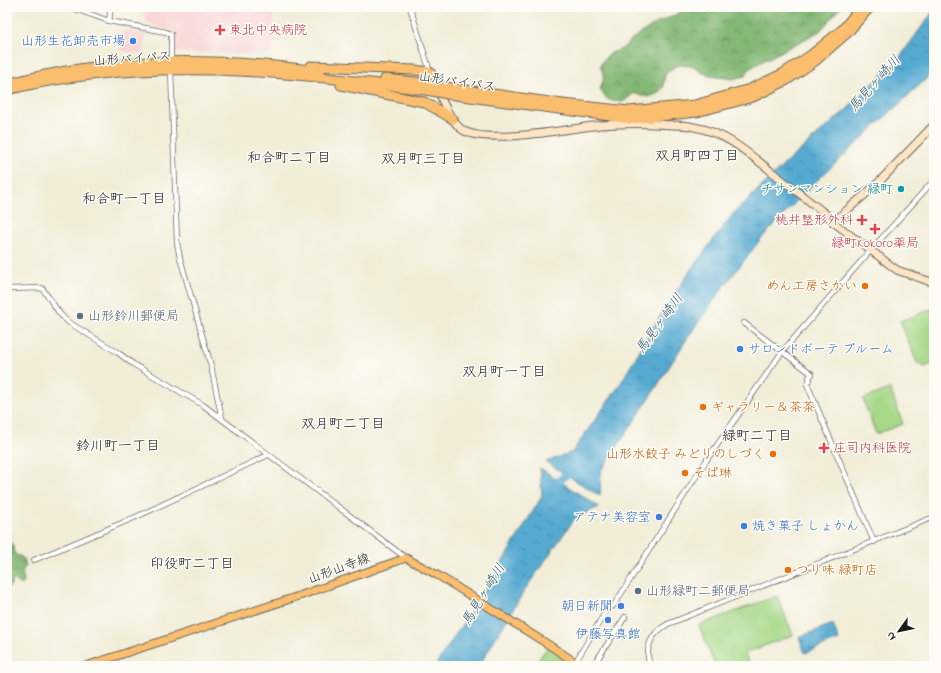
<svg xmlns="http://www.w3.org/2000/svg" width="941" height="673" font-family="'Indie Flower','Klee One',sans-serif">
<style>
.built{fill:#f7cfd0}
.forest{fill:url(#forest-crowns);stroke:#506a48}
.green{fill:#a6d887;stroke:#617a52}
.water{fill:url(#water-ripples);stroke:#396376}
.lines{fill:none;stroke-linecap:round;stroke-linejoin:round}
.river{stroke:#56aad1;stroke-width:8}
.street-casing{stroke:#67655d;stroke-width:6}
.secondary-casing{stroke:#67655d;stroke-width:9}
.primary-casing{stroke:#67655d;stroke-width:9}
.highway-casing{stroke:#67655d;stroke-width:11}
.street{stroke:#fff;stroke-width:4.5}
.secondary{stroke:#fde5c5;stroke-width:7}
.primary{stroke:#fabe6e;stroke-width:7}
.highway{stroke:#fabe6e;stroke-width:9}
.highway-bridge-casing{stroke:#67655d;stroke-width:11;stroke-linecap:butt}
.highway-bridge{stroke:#fabe6e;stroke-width:9}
.health-dot{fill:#e0444e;stroke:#fdfcf7;stroke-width:1.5}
.shop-dot{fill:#3f7fe0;stroke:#fdfcf7;stroke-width:1.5}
.culture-dot{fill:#0f9aa8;stroke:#fdfcf7;stroke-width:1.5}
.food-dot{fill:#e8710a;stroke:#fdfcf7;stroke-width:1.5}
.service-dot{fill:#5c6f8a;stroke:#fdfcf7;stroke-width:1.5}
.labels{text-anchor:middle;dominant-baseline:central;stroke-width:3;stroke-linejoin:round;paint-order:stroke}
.health-label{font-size:13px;fill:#be3a42;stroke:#fdfcf7;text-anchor:start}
.shop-label{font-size:13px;fill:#366cbe;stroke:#fdfcf7;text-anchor:end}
.street-label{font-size:13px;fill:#1c1c1c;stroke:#fdfcf7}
.culture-label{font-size:13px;fill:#0d838f;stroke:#fdfcf7;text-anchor:end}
.food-label{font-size:13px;fill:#c56008;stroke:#fdfcf7;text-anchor:start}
.service-label{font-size:13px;fill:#4e5e75;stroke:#fdfcf7;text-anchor:start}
.water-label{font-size:14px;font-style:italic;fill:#365c6d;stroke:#fdfcf7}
.neighbourhood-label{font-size:14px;fill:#1c1c1c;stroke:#fdfcf7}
</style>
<defs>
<pattern id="forest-crowns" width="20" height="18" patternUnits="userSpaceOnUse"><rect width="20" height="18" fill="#84b874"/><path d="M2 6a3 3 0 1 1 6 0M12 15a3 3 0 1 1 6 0" fill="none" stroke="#6b955e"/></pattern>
<pattern id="water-ripples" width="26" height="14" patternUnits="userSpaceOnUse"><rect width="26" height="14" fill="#56aad1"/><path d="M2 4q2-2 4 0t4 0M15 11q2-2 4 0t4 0" fill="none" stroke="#468aa9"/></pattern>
</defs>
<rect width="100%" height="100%" fill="#fdfcf7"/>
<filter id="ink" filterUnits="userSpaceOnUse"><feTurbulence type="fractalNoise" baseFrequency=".025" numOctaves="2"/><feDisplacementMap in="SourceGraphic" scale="8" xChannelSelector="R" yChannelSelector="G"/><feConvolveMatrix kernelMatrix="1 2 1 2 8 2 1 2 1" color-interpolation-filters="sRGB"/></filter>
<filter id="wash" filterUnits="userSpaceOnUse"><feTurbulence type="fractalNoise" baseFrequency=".012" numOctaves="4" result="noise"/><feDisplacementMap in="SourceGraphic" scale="16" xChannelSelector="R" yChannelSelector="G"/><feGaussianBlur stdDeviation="0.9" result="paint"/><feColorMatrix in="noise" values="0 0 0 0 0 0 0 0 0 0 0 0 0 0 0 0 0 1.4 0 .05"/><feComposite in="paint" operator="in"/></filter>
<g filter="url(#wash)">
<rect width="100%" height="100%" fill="#f1edd7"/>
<g class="built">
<polygon points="141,7 274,7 272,54 175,53 175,31 157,28 146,22 143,8"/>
<polygon points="124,29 147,33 143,54 120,50"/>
</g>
<g class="forest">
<path d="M687,7h154l-21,24 -70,37 -5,8 -13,3 -15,-2 -14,-4 -11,-7 -14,-1 -7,4 -6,6 -2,13c-10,10 -16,11 -29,5l-11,9c-13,-1 -17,-1 -23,-13 4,-9 5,-14 0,-23l4,-7 9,-7 9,-3 10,-10 23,-15 22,-10z"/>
<path d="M7,541c7,1 6,7 7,12 8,6 9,1 12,13l-4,5 2,10 -1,3h-4l-4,-5 -3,3 -1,4 -4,2z"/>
</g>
<g class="green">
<polygon points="934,308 934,363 925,367 917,363 900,321"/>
<polygon points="890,389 903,424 876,434 863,399"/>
<polygon points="777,596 793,635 745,653 749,665 746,666 715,666 699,625"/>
<polygon points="549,645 581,666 534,666"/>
</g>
<g class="water">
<polygon points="934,10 934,68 926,79 811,186 761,239 725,285 688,337 647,402 601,471 600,496 546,462 572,452 619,386 658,319 694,265 733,214 789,160 846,110 899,58"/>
<polygon points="540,468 599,507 575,518 526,588 479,666 435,666 500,566 542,496"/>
<polygon points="833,624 839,640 805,653 799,637"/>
</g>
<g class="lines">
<polyline class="river" points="555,490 559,481 574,467"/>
</g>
</g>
<g filter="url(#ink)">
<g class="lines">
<defs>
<g id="street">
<polyline points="70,7 109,21 166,32 171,34 171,70 177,243 180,258 211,366 222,419"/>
<polyline points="410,7 430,72"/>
<polyline points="109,21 111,7"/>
<polyline points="7,289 42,288 60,314 68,322 117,352 133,364 203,405 406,558"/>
<polyline points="744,323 812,374 809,377 810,380 807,384 874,542"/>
<polyline points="34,560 136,517 268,455"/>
<polyline points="573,666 606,611 614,605 706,461 782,352 870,251 934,180"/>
<polyline points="593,666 625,617"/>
<path d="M650,666c-6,-18 1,-33 18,-42l266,-107"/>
</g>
<g id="secondary">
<path d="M430,72c9,18 15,42 30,56 20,19 113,0 140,-3 24,-2 49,-2 73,0 7,0 15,0 21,2 31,5 54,26 78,45 18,14 37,29 55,43l6,7 64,48 37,13"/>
<polyline points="833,222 875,186 934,125"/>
</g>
<polyline id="primary" points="86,666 299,596 406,558 439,576 549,645 581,666"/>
<g id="highway">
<polyline points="311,66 414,70 430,72"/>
<polyline points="385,79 425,83"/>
<path d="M7,84c103,-28 207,-27 312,-13"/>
<polyline points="341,85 424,102 453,119"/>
<polyline points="445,87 563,104 629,111 695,105 750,89 782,74 811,55 843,29 861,7"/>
<path d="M7,90c138,-35 280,-18 419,0"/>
<polyline points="448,94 632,119 697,112 753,97 787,80 815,61 848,32 870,7"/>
</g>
</defs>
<use href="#street" class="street-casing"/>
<use href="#secondary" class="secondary-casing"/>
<use href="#primary" class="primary-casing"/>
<use href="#highway" class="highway-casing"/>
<use href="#street" class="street"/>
<use href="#secondary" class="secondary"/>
<use href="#primary" class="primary"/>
<use href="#highway" class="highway"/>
<defs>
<g id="highway-bridge">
<polyline points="425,83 445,87"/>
<polyline points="426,90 448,94"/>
</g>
</defs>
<use href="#highway-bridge" class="highway-bridge-casing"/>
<use href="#highway-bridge" class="highway-bridge"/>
</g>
</g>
<g class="health-dot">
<path d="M218 24h4v4h4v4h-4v4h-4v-4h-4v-4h4z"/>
<path d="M860 214h4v4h4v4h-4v4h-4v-4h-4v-4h4z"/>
<path d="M873 223h4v4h4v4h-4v4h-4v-4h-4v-4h4z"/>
<path d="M822 442h4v4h4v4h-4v4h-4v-4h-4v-4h4z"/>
</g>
<g class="shop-dot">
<circle cx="133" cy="41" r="4"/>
<circle cx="740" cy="349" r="4"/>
<circle cx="659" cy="517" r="4"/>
<circle cx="744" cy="526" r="4"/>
<circle cx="621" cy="606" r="4"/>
<circle cx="608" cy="620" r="4"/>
</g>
<circle class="culture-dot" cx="901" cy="189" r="4"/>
<g class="food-dot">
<circle cx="865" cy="286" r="4"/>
<circle cx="703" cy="407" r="4"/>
<circle cx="773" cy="454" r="4"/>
<circle cx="685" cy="473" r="4"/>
<circle cx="788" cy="570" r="4"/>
</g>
<g class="service-dot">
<circle cx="80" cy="316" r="4"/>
<circle cx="638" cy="591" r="4"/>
</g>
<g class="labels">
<g class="health-label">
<text x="229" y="30">東北中央病院</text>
<text x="853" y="220" text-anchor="end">桃井整形外科</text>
<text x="875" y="243" text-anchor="middle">緑町Kokoro薬局</text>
<text x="833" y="448">庄司内科医院</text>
</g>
<g class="shop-label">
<text x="125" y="41">山形生花卸売市場</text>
<text x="748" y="349" text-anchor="start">サロンドボーテ ブルーム</text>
<text x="651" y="517">アテナ美容室</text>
<text x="752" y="526" text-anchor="start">焼き菓子 しょかん</text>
<text x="613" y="606">朝日新聞</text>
<text x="608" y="634" text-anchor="middle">伊藤写真館</text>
</g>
<g class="street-label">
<text transform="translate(132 59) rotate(-4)">山形バイパス</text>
<text transform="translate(457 82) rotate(8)">山形バイパス</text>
<text transform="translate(339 569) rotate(-20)">山形山寺線</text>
</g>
<g class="culture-label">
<text x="893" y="189">チサンマンション 緑町</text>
</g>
<g class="food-label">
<text x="857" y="286" text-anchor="end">めん工房さかい</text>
<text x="711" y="407">ギャラリー＆茶茶</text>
<text x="765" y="454" text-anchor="end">山形水餃子 みどりのしづく</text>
<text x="693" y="473">そば琳</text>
<text x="796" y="570">つり味 緑町店</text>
</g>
<g class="service-label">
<text x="88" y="316">山形鈴川郵便局</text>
<text x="646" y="591">山形緑町二郵便局</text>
</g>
<g class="water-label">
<text transform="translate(875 84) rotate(-48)">馬見ヶ崎川</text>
<text transform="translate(660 324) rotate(-54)">馬見ヶ崎川</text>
<text transform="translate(484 595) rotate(-58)">馬見ヶ崎川</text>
</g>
<g class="neighbourhood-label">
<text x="697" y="156">双月町四丁目</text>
<text x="289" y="158">和合町二丁目</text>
<text x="423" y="159">双月町三丁目</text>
<text x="124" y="199">和合町一丁目</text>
<text x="504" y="372">双月町一丁目</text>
<text x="343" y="424">双月町二丁目</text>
<text x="757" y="436">緑町二丁目</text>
<text x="118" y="446">鈴川町一丁目</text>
<text x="192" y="564">印役町二丁目</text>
</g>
</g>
<rect width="941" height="673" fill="none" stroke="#fdfcf7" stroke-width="24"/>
<g transform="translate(899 631) rotate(237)" stroke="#fdfcf7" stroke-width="3" paint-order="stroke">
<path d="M0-3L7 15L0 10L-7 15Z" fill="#1c1c1c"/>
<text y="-6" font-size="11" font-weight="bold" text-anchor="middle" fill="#1c1c1c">N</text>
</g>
</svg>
